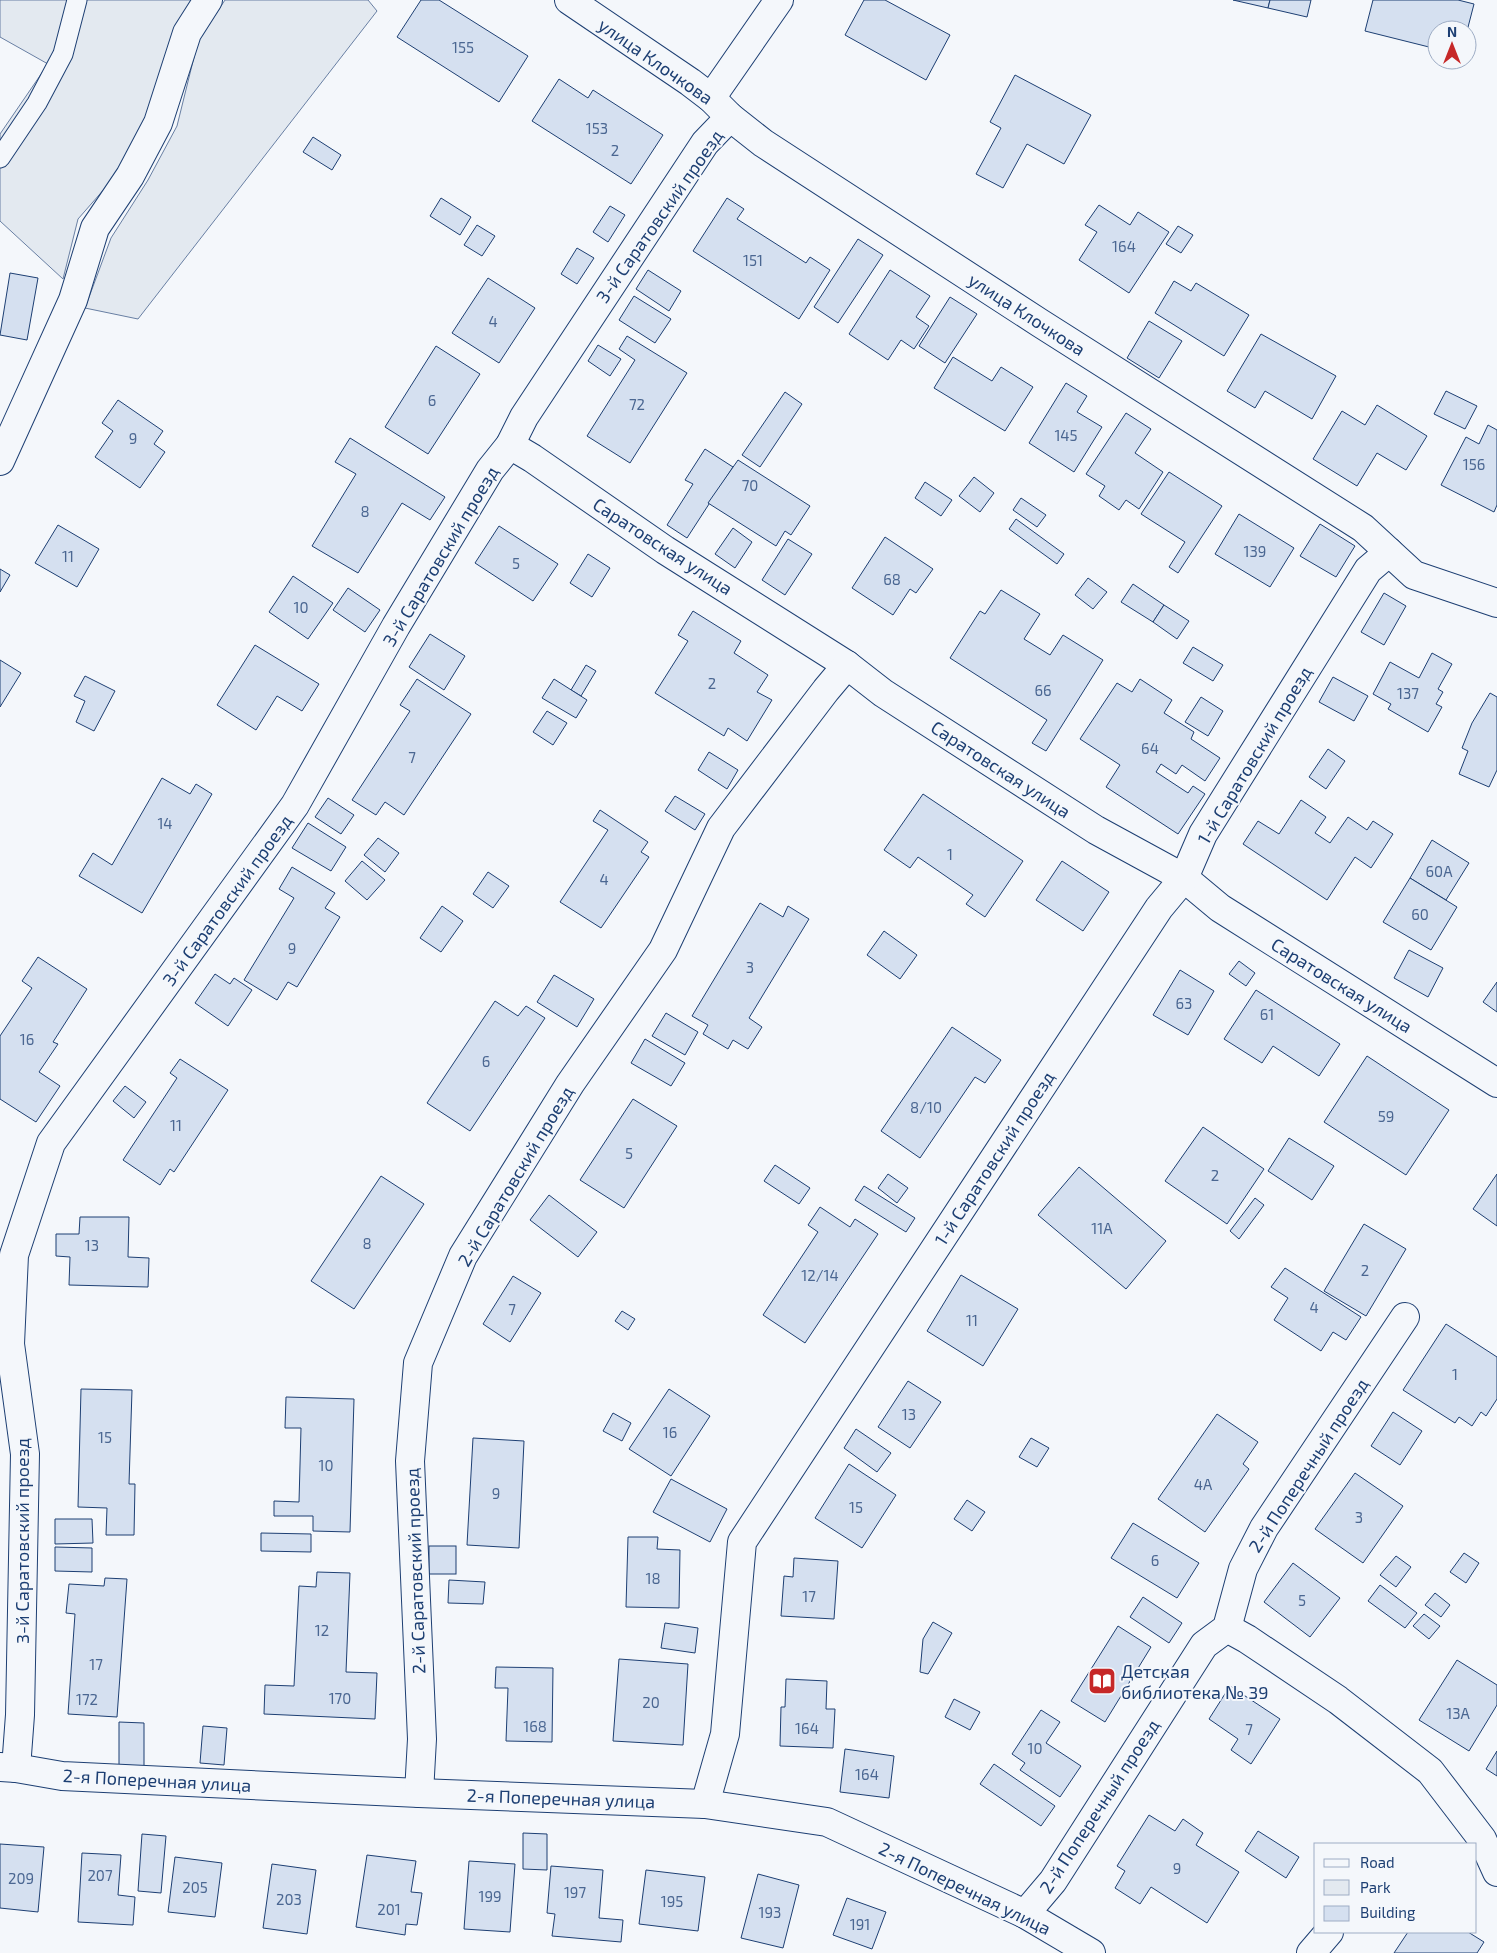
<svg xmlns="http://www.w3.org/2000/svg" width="1497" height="1953" font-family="'Exo 2',sans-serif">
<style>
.green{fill:#e3e9f0;stroke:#687fa3}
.building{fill:#d5e0f0;stroke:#1d3f73}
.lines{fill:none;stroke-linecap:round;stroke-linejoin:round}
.service-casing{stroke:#1d3f73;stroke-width:21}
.minor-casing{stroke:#1d3f73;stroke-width:30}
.service{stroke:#f4f7fb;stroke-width:19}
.minor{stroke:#f4f7fb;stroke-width:28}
.labels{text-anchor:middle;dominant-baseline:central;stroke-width:4;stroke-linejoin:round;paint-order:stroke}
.number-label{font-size:15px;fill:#4b6792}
.street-label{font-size:18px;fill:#1d3f73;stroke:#f4f7fb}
.poi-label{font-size:18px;fill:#1d3f73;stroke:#f4f7fb;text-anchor:start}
</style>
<rect width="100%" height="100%" fill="#f4f7fb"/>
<g class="green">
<polygon points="0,0 195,0 147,119 120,171 78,219 63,279 0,221 0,134 48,64 0,37"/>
<polygon points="225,0 368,0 377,11 138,319 85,308 111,238 148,180 177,126 198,41"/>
</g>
<g class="building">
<polygon points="421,0 439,0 528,56 499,102 397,37"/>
<polygon points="864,0 885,0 950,35 926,80 845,35"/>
<polygon points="1233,0 1270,0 1268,8"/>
<polygon points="1270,0 1311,0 1307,17 1268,8"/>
<polygon points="1373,0 1458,0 1474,4 1467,31 1467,30 1437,30 1437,49 1365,31"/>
<polygon points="1015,75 1091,115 1064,164 1027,144 1003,188 976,174 1001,128 990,122"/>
<polygon points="559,79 588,98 593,90 663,135 631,184 532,121"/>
<polygon points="313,137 341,155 332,170 303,152"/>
<polygon points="441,198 471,217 460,235 430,216"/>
<polygon points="727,198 744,209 737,219 806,263 810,257 830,270 799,319 693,251"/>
<polygon points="1099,205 1130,225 1138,212 1169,232 1129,293 1079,260 1097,232 1085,225"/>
<polygon points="610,206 625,215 608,242 593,232"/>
<polygon points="477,225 495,236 482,256 464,245"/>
<polygon points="1178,226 1193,235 1181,253 1166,244"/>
<polygon points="858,239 883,255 838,323 814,307"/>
<polygon points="577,248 594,258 577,284 561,274"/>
<polygon points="648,270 681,291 669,311 636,289"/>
<polygon points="890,270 930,296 916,317 929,326 914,349 901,340 888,360 849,334"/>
<polygon points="10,273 38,278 27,340 0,335"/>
<polygon points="488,278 535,308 499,363 452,333"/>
<polygon points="1174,281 1191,291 1196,283 1249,315 1224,356 1155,313"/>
<polygon points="634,296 671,319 655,343 619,320"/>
<polygon points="950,297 977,314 945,363 919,346"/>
<polygon points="1149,321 1182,341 1159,378 1127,358"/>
<polygon points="1261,334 1336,376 1312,419 1265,391 1255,408 1227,391"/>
<polygon points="627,336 687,373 630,463 587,436 635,360 619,349"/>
<polygon points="598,345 621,359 610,376 588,361"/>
<polygon points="436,346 480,374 428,454 385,427"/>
<polygon points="953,357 992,381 1001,367 1033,387 1005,431 934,388"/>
<polygon points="1066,383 1087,396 1077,412 1102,427 1074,472 1029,443"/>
<polygon points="1446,391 1477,406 1465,429 1434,414"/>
<polygon points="785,392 802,404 760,467 742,455"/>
<polygon points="118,400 163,431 154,444 165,452 140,488 95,457 113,431 102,423"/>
<polygon points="1377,405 1427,436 1406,470 1377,453 1357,486 1313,459 1342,411 1365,425"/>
<polygon points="1126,413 1151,429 1135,453 1163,472 1139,509 1126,500 1119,510 1099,496 1105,486 1086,474"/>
<polygon points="1488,425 1497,430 1497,505 1494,512 1441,485 1466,437 1479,444"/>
<polygon points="350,438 445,497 430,520 402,503 358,573 312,546 356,474 335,462"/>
<polygon points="705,449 733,467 687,538 667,525 693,484 685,480"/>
<polygon points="738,460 810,506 791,535 785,531 776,546 708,503"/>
<polygon points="1169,472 1222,506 1178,573 1169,567 1185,542 1141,514"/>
<polygon points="974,477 994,493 980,512 959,496"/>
<polygon points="925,482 952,500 941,516 915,498"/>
<polygon points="1021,498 1046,515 1037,527 1013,510"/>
<polygon points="1239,514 1294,548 1270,587 1215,554"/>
<polygon points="1016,519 1064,554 1057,564 1009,529"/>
<polygon points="1320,524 1355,546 1336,577 1300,556"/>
<polygon points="58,525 99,549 77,587 35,563"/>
<polygon points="499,526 558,564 533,601 475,563"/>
<polygon points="733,528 752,542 735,568 715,554"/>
<polygon points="885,537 933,569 916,593 910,589 893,615 852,588"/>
<polygon points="788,539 812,554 785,595 762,580"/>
<polygon points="588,554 610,568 592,597 570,583"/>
<polygon points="0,569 10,575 0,592"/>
<polygon points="293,576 333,603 308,639 269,612"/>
<polygon points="1088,578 1107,592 1093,609 1075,595"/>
<polygon points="1133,584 1164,605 1153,622 1121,602"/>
<polygon points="348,588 380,610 365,632 333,610"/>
<polygon points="1001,590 1040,614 1024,639 1050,655 1063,635 1103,660 1046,751 1032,743 1047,720 950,658 980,611 985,614"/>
<polygon points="1384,593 1406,606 1384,645 1361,632"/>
<polygon points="1164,605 1189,621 1177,639 1153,622"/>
<polygon points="693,611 741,641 734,653 768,675 757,692 772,700 747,741 728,728 724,736 655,693 688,641 678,635"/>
<polygon points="430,634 465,656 444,690 409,667"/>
<polygon points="255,645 319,684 302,711 277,696 256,730 217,705"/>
<polygon points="1193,647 1223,665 1213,681 1183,663"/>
<polygon points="1432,653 1452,664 1438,689 1443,692 1436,704 1442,707 1428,732 1388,709 1391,704 1373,694 1390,662 1419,678"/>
<polygon points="0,660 21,673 0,707"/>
<polygon points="586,665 596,671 581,696 571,690"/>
<polygon points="85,676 115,691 94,731 76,722 85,701 74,696"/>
<polygon points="1333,677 1368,696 1354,721 1319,702"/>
<polygon points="417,679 471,714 404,815 385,802 376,815 352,800 410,711 400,705"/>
<polygon points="554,679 587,700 576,718 542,698"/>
<polygon points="1140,679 1172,700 1164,713 1194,732 1191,739 1220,758 1205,781 1182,765 1176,774 1161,764 1156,772 1188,793 1193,786 1205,794 1178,834 1106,787 1120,765 1080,739 1117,683 1132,692"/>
<polygon points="1490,693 1497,697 1497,770 1489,787 1459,774 1468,751 1462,748 1472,723"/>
<polygon points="1201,697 1223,711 1208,736 1185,722"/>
<polygon points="547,711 567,723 553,745 533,732"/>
<polygon points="1328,749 1345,761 1326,789 1309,777"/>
<polygon points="709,752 738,770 727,789 698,770"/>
<polygon points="162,778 190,794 196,784 212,794 142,913 79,876 93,853 112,865"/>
<polygon points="923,794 1023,861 985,917 966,904 973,895 918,857 910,868 884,850"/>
<polygon points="675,796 705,814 695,830 665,811"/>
<polygon points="328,798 354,815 341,834 315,817"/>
<polygon points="1301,800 1326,817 1315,833 1330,843 1348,817 1367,830 1373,821 1393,834 1371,868 1355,857 1327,900 1243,844 1258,821 1279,834"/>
<polygon points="600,810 648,842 641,852 649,857 601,928 560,902 608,830 593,821"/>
<polygon points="308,823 346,847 331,871 292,848"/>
<polygon points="378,838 399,853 385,872 364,855"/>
<polygon points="1432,840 1469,863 1446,900 1410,878"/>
<polygon points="362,861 385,880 367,900 345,881"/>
<polygon points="1062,861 1109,892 1083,931 1036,900"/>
<polygon points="292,867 335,893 325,908 340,917 297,987 288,982 277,1000 244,980 294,898 279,889"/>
<polygon points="488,872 509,886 493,908 473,894"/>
<polygon points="1410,878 1457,907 1431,950 1383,922"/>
<polygon points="760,903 783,917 788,906 809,919 749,1018 762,1027 748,1049 733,1040 728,1049 703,1034 708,1025 692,1016"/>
<polygon points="442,906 463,921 441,952 420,938"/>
<polygon points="884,931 917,955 900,979 867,955"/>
<polygon points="1409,950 1443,968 1428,997 1394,978"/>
<polygon points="38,957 87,989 53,1042 58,1044 39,1072 60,1086 36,1122 0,1099 0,1036 32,988 22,981"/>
<polygon points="1239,961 1255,973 1246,986 1229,974"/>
<polygon points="1180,970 1214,991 1188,1035 1153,1015"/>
<polygon points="215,974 230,984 234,978 252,990 228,1026 195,1003"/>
<polygon points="554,975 594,999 577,1027 537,1002"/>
<polygon points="1497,982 1497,1012 1483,1002"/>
<polygon points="1256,990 1340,1044 1319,1076 1273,1046 1262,1063 1224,1039"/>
<polygon points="495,1001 518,1016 526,1006 545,1018 470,1131 427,1103"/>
<polygon points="666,1013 698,1032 685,1055 652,1036"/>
<polygon points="952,1027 1001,1060 985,1083 975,1077 920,1158 881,1131"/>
<polygon points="645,1039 685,1063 671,1086 631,1063"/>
<polygon points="1367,1056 1449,1110 1406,1175 1324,1122"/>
<polygon points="180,1059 228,1090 174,1172 170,1169 160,1185 123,1160 177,1078 170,1073"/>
<polygon points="125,1086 146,1102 134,1118 113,1101"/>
<polygon points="633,1099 677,1126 624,1208 580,1180"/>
<polygon points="1203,1127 1264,1169 1227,1224 1165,1181"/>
<polygon points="1289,1138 1334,1166 1312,1200 1268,1171"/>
<polygon points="775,1165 810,1188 799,1204 764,1181"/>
<polygon points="1079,1167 1166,1241 1126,1289 1038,1215"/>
<polygon points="888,1174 908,1188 897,1203 878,1188"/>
<polygon points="1497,1174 1497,1226 1473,1209"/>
<polygon points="381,1176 424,1204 354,1309 311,1281"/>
<polygon points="864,1186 915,1218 906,1232 855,1200"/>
<polygon points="549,1195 597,1232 578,1257 530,1220"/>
<polygon points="1255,1198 1264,1205 1239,1239 1230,1231"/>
<polygon points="820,1207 850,1227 855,1219 878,1234 805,1343 763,1315 818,1232 808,1225"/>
<polygon points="80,1217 129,1217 128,1257 149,1258 148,1287 69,1285 70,1257 56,1256 56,1234 79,1234"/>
<polygon points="1364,1224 1406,1249 1366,1316 1324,1291"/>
<polygon points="1285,1268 1361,1317 1346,1340 1333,1332 1321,1351 1274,1320 1288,1298 1271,1287"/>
<polygon points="961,1275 1018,1309 983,1366 927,1331"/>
<polygon points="513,1276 541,1293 510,1342 483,1324"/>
<polygon points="622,1311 635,1319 628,1330 615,1321"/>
<polygon points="1446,1324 1497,1357 1497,1399 1486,1416 1481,1412 1472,1426 1459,1417 1455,1423 1403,1390"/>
<polygon points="908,1381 941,1402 910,1448 878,1427"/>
<polygon points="81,1389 132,1390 129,1484 135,1484 134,1535 106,1535 107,1508 78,1507"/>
<polygon points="669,1389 710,1416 671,1476 629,1449"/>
<polygon points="286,1397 354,1399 350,1532 313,1531 313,1516 274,1516 274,1501 299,1502 301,1428 285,1428"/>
<polygon points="1393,1412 1422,1431 1400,1465 1371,1446"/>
<polygon points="613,1413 631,1423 622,1441 603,1431"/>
<polygon points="1217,1414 1258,1442 1243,1464 1249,1469 1205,1532 1158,1499"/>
<polygon points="856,1429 891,1453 877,1472 844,1448"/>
<polygon points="473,1438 524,1441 519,1548 467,1545"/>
<polygon points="1031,1438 1049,1448 1037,1467 1019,1457"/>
<polygon points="849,1464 896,1495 862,1548 815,1518"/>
<polygon points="1355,1473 1403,1506 1363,1563 1315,1529"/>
<polygon points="671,1479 727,1509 710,1542 653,1512"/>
<polygon points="967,1500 985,1512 972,1531 954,1519"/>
<polygon points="55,1519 92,1519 93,1543 55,1544"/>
<polygon points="1133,1523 1199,1563 1177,1598 1111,1558"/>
<polygon points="261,1533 311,1534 311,1552 261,1551"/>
<polygon points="628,1537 658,1537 657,1549 680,1550 679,1608 626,1607"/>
<rect x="429" y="1546" width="27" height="28"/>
<polygon points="55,1547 92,1548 92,1572 55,1571"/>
<polygon points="1464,1553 1479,1563 1466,1583 1450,1572"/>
<polygon points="1396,1556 1411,1567 1396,1587 1380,1575"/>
<polygon points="794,1558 838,1561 834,1619 781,1616 784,1576 793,1577"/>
<polygon points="1293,1563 1340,1598 1310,1637 1264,1602"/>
<polygon points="317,1572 350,1573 346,1672 377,1673 375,1719 264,1714 265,1685 294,1686 299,1586 316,1587"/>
<polygon points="105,1578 127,1579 117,1717 68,1714 75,1614 66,1613 69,1584 104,1586"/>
<polygon points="449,1580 485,1582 483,1604 448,1603"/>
<polygon points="1380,1585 1417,1613 1405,1628 1368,1601"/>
<polygon points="1435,1593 1450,1605 1441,1617 1425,1605"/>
<polygon points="1143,1597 1182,1623 1169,1643 1130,1617"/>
<polygon points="1424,1614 1440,1626 1429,1639 1413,1626"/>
<polygon points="933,1622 952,1633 928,1674 920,1672 923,1639"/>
<polygon points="665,1623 698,1628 695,1653 661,1648"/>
<polygon points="1118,1626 1151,1647 1105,1722 1071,1701"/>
<polygon points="619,1659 688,1664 683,1745 613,1741"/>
<polygon points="1457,1660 1497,1685 1497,1705 1469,1751 1419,1720"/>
<polygon points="496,1667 553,1668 552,1742 506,1741 508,1688 495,1688"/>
<polygon points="786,1679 827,1681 826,1709 835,1709 833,1748 780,1746 781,1707 785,1707"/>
<polygon points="1230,1686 1280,1719 1251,1764 1231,1750 1238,1739 1209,1719"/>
<polygon points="954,1699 980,1712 970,1730 945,1717"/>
<polygon points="1041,1710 1060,1722 1046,1743 1081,1766 1060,1797 1020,1770 1025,1763 1012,1754"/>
<polygon points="119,1722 144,1723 144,1766 119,1765"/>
<polygon points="203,1726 227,1728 224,1765 200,1763"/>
<polygon points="845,1749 894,1756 889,1798 840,1792"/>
<polygon points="1497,1751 1497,1776 1486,1769"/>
<polygon points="994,1764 1055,1806 1041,1826 980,1784"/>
<polygon points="1149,1815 1175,1831 1183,1819 1203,1833 1196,1845 1239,1872 1207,1923 1151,1887 1140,1904 1115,1888 1125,1871 1117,1866"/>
<polygon points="1258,1831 1299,1857 1286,1878 1245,1851"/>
<polygon points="523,1833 547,1834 547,1870 523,1869"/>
<polygon points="142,1834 166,1836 161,1893 138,1891"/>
<polygon points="0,1844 44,1847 38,1912 0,1908"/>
<polygon points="82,1853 121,1855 118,1895 135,1897 133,1925 78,1922"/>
<polygon points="367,1855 416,1861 411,1892 422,1893 417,1925 406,1924 405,1935 356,1927"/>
<polygon points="175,1857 222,1863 215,1917 168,1912"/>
<polygon points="469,1861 515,1864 510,1932 464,1929"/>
<polygon points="272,1864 316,1870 307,1934 263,1928"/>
<polygon points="551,1866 603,1870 599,1918 623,1920 621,1942 552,1936 555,1914 547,1913"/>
<polygon points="646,1870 705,1877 698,1931 639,1924"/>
<polygon points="758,1874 799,1885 783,1948 741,1938"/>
<polygon points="847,1898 886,1912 872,1949 833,1935"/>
<polygon points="1408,1932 1468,1932 1484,1942 1477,1953 1394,1953"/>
</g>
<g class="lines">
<defs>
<polyline id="service" points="0,158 37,103 63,54 77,0"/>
<g id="minor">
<polyline points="569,0 690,82 711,98 730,117 763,143 1040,323 1363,528 1414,575 1497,603"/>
<polyline points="711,98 779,0"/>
<polyline points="510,445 532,458 665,550 847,665 883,693 1096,830 1184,878 1220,908 1497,1083"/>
<polyline points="0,461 73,300 95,228 130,176 158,123 187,33 208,0"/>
<polyline points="1227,1628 1247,1639 1338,1700 1430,1771 1482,1839 1497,1872"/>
<polyline points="0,1767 16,1768 62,1776 419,1793 705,1804 827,1822 1025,1914 1091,1953"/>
<polyline points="16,1768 20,1715 25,1454 10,1344 14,1255 51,1143 295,805 396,626 490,470 510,445 524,417 705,143 730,117"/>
<polyline points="419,1793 422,1739 410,1461 418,1363 463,1256 570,1084 663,950 721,828 826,690 847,665"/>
<polyline points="705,1804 725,1734 742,1542 1159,908 1184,878 1203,834 1368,570 1389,552"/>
<polyline points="1025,1914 1053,1881 1204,1645 1227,1628 1243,1569 1264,1528 1405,1317"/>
<polyline points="1311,1953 1329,1932"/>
</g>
</defs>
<use href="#service" class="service-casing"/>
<use href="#minor" class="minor-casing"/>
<use href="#service" class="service"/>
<use href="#minor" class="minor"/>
</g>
<defs>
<symbol id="library-square" viewBox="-11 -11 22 22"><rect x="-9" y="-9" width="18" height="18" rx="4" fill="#c62828" stroke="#f4f7fb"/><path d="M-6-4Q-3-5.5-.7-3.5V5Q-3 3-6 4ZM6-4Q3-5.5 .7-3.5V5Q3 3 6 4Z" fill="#fff"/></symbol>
</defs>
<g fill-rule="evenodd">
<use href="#library-square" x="1086" y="1665" width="32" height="32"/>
</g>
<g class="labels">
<g class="number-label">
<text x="463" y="47">155</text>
<text x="597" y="128">153</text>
<text x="615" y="150">2</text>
<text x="1124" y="246">164</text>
<text x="753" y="260">151</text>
<text x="493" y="321">4</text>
<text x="432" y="400">6</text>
<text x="637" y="404">72</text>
<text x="1066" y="435">145</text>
<text x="133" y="438">9</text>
<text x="1474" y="464">156</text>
<text x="750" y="485">70</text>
<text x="365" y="511">8</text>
<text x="1255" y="551">139</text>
<text x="68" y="556">11</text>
<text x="516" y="563">5</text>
<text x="892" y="579">68</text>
<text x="301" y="607">10</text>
<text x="712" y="683">2</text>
<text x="1043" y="690">66</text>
<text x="1408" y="693">137</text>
<text x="1150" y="748">64</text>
<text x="412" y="757">7</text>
<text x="165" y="823">14</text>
<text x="950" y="854">1</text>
<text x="1439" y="871">60А</text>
<text x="604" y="879">4</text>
<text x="1420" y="914">60</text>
<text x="292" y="948">9</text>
<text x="750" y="967">3</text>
<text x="1184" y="1003">63</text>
<text x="1267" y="1014">61</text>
<text x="27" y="1039">16</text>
<text x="486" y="1061">6</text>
<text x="926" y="1107">8/10</text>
<text x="1386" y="1116">59</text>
<text x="176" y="1125">11</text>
<text x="629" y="1153">5</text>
<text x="1215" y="1175">2</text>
<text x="1102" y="1228">11А</text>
<text x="367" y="1243">8</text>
<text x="92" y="1245">13</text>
<text x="1365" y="1270">2</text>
<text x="820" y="1275">12/14</text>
<text x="1314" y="1307">4</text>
<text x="512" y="1309">7</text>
<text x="972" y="1320">11</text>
<text x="1455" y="1374">1</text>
<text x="909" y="1414">13</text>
<text x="670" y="1432">16</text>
<text x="105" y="1437">15</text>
<text x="326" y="1465">10</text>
<text x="1203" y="1484">4А</text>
<text x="496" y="1493">9</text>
<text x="856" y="1507">15</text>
<text x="1359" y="1517">3</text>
<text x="1155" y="1560">6</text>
<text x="653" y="1578">18</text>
<text x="809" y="1596">17</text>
<text x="1302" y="1600">5</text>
<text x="322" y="1630">12</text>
<text x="96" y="1664">17</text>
<text x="340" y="1698">170</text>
<text x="87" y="1699">172</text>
<text x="651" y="1702">20</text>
<text x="1458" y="1713">13А</text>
<text x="535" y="1726">168</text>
<text x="807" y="1728">164</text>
<text x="1249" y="1729">7</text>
<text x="1035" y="1748">10</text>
<text x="867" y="1774">164</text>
<text x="1177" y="1868">9</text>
<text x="100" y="1875">207</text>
<text x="21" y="1878">209</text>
<text x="195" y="1887">205</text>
<text x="575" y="1892">197</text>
<text x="490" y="1896">199</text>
<text x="289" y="1899">203</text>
<text x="672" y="1901">195</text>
<text x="389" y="1909">201</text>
<text x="770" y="1912">193</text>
<text x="860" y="1924">191</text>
</g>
<g class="street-label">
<text transform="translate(656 61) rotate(35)">улица Клочкова</text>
<text transform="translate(659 216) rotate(-55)">3-й Саратовский проезд</text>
<text transform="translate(1027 314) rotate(33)">улица Клочкова</text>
<text transform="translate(663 546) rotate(33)">Саратовская улица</text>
<text transform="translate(440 556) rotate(-59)">3-й Саратовский проезд</text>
<text transform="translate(1254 755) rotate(-59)">1-й Саратовский проезд</text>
<text transform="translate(1001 769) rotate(33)">Саратовская улица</text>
<text transform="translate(227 900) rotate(-54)">3-й Саратовский проезд</text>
<text transform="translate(1342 985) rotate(32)">Саратовская улица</text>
<text transform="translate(994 1158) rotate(-57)">1-й Саратовский проезд</text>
<text transform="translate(515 1176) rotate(-59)">2-й Саратовский проезд</text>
<text transform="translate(1308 1465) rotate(-57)">2-й Поперечный проезд</text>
<text transform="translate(22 1541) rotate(-90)">3-й Саратовский проезд</text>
<text transform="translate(415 1571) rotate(-92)">2-й Саратовский проезд</text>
<text transform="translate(157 1780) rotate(3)">2-я Поперечная улица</text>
<text transform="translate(561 1798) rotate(2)">2-я Поперечная улица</text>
<text transform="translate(1099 1806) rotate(-57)">2-й Поперечный проезд</text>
<text transform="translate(965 1888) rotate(26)">2-я Поперечная улица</text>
</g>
<g class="poi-label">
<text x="1121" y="1671">Детская<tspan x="1121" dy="21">библиотека № 39</tspan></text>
</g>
</g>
<rect x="1314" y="1843" width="162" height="90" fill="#f4f7fb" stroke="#9eadc5"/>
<rect x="1324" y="1859" width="25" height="8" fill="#f4f7fb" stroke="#9eadc5"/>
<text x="1360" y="1868" font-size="15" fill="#1d3f73">Road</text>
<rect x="1324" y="1880" width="25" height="15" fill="#e3e9f0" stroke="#9eadc5"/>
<text x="1360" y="1893" font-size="15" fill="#1d3f73">Park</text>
<rect x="1324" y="1906" width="25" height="15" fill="#d5e0f0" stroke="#9eadc5"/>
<text x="1360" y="1918" font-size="15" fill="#1d3f73">Building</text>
<g transform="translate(1452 45)"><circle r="24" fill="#f4f7fb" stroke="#9eadc5"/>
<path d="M0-4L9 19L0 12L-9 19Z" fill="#c62828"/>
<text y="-8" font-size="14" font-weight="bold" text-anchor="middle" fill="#1d3f73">N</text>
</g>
</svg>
